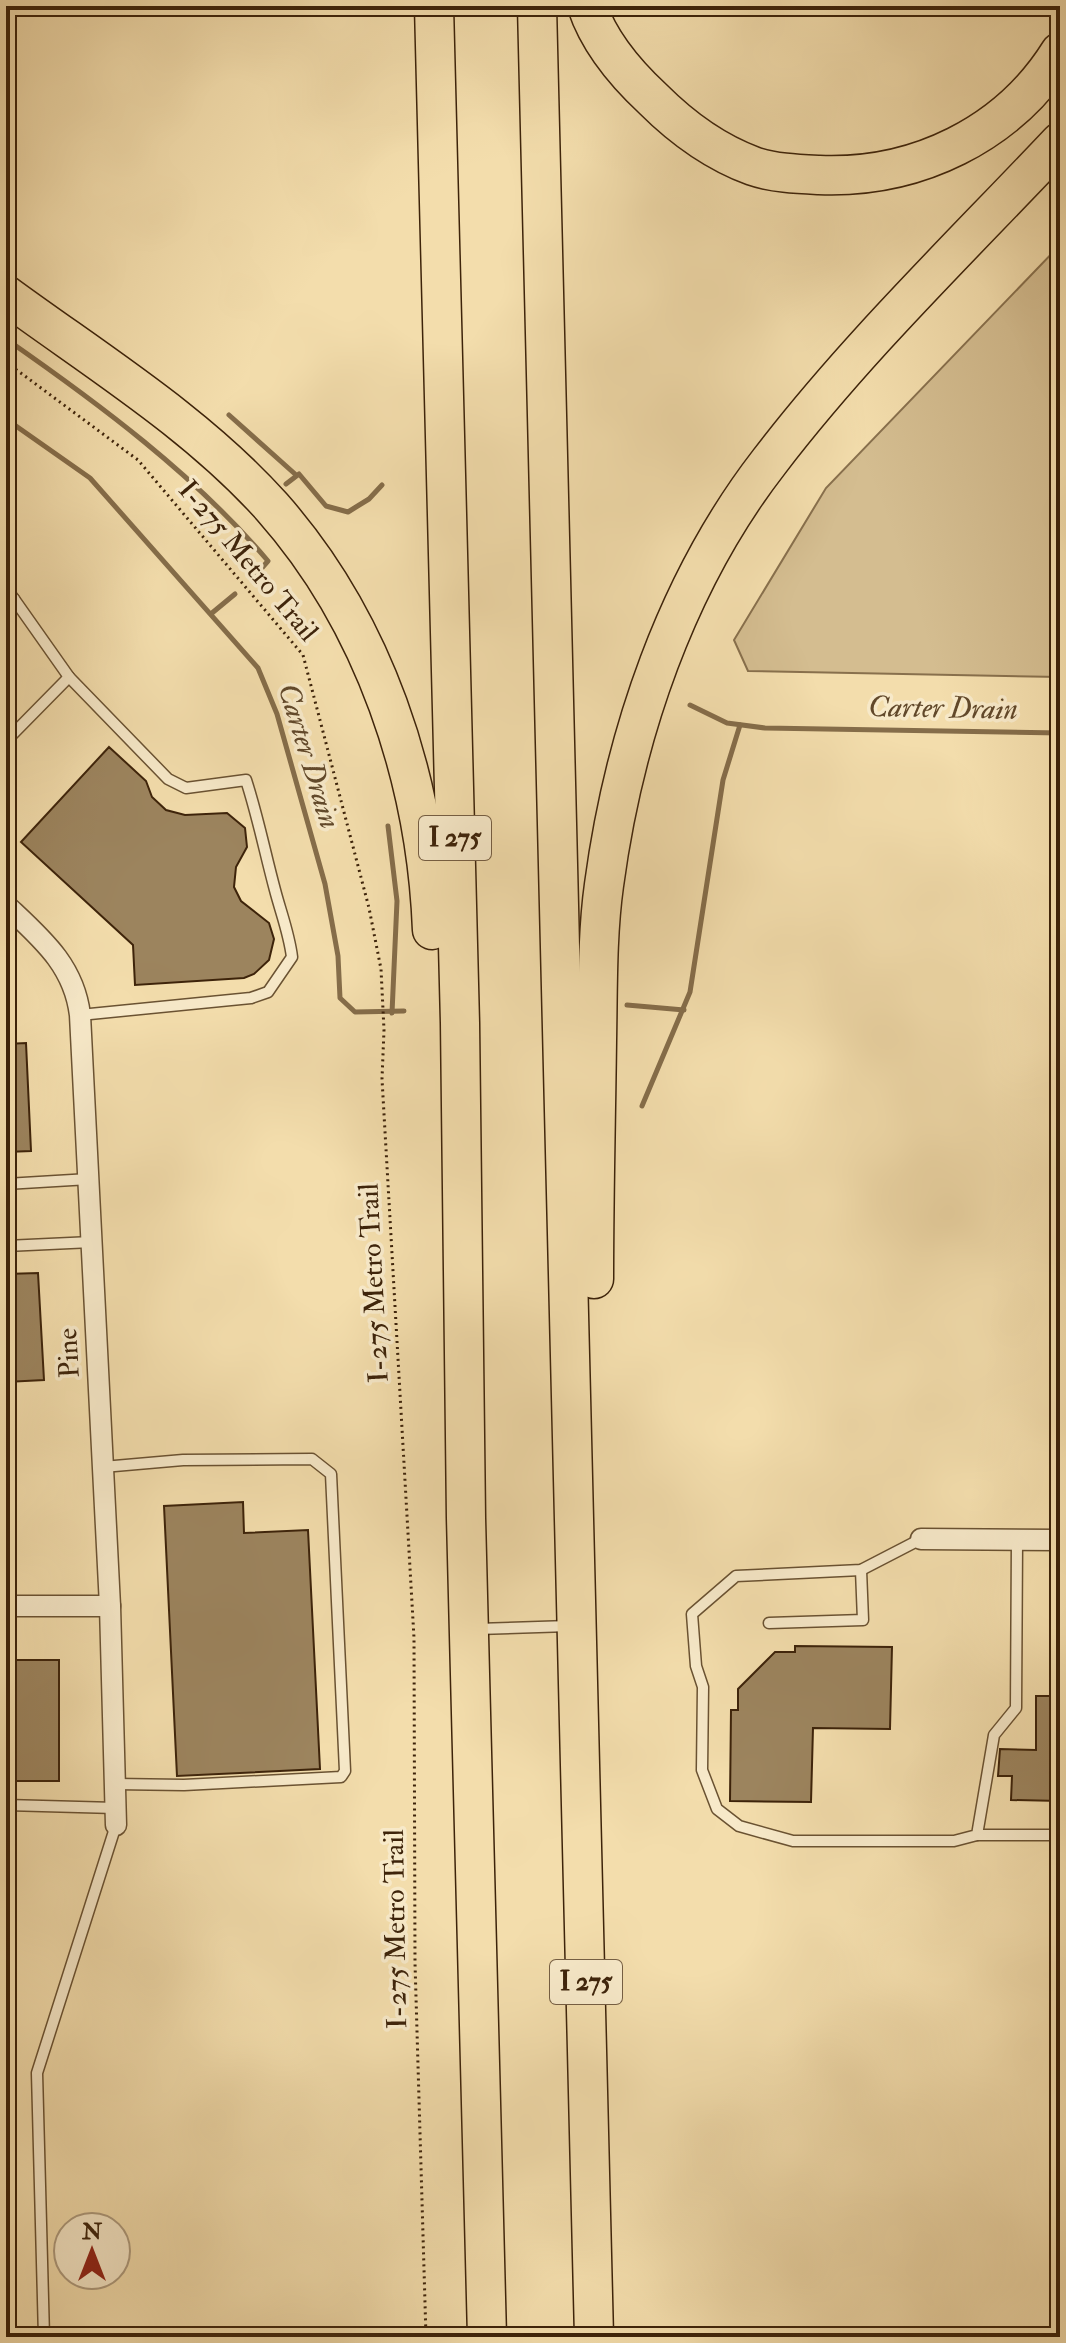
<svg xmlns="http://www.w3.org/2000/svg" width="1066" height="2343" font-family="'IM FELL Double Pica',serif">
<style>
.green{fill:#d4bd90;stroke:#88704d;stroke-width:2}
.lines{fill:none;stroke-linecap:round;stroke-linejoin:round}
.stream{stroke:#856d4a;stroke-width:5}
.building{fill:#9c845e;stroke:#3d230a;stroke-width:2}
.lane-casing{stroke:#6a5232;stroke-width:13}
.street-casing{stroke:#6a5232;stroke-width:23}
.highway-casing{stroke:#3d230a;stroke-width:41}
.path{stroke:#3d230a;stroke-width:3;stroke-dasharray:2 4;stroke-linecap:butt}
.lane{stroke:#f7e9c9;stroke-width:10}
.street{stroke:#f7e9c9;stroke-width:20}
.highway{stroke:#f3ddac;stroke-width:38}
.labels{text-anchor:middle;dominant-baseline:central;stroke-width:7;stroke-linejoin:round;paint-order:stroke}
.shield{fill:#f7e9c9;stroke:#755e43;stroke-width:2}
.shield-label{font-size:26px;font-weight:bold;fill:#3d230a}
.street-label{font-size:28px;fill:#3d230a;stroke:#f7e9c9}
.water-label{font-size:30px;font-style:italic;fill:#61482a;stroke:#f7e9c9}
</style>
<rect width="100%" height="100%" fill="#f3ddac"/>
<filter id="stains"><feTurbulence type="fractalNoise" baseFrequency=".0025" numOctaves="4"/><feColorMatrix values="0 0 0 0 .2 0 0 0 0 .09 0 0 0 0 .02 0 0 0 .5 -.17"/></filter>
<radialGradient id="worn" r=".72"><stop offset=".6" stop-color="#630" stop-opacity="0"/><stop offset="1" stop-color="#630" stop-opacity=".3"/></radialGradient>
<polygon class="green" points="1060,245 1060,677 748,671 734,640 826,488"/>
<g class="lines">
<g class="stream">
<path d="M6,339c92,64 189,136 262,222l-15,17"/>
<polyline points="229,415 295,474"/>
<polyline points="6,419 90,478 258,668 277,714 325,884 338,956 340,998 355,1012 404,1011"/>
<polyline points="286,484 299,474 326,506 348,512 369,499 382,485"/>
<polyline points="212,613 235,594"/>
<polyline points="690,705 727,723 765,728 1060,733"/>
<polyline points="388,826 397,901 392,1013"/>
<polyline points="627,1005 684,1010"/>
<polyline points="642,1106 690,992 723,780 740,725"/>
</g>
</g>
<g class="building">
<polygon points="109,747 146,781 152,797 166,810 185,815 227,813 245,828 247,847 236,867 234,887 241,901 269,923 274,939 269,960 254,974 244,978 135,985 133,945 21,842"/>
<polygon points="26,1043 31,1151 6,1152 6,1044"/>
<polygon points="38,1273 44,1380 6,1382 6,1274"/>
<polygon points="243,1502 244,1533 308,1530 320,1769 177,1776 164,1506"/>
<polygon points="795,1646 892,1647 890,1729 813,1728 811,1802 730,1801 731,1710 738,1710 738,1689 775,1652 795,1652"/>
<polygon points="6,1660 59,1660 59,1781 15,1781 6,1772"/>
<polygon points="1036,1696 1060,1696 1060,1801 1011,1800 1012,1776 998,1776 1000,1749 1036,1750"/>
</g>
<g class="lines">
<defs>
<g id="lane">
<polyline points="6,588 14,599 6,607"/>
<polyline points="14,599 69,677"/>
<path d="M6,741l63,-64 99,102 18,9 60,-8c12,37 19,73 29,110 6,23 14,43 17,67l-24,35 -17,6 -171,17"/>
<polyline points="6,1184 89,1179"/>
<polyline points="6,1246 92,1242"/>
<polyline points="103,1467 183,1460 312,1459 331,1474 345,1771 341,1777 184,1785 115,1784"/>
<polyline points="921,1539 861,1570 736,1576 692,1614 696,1666 703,1687 702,1770 717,1809 739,1826 793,1841 954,1841 977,1835 994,1735 1016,1708 1017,1540"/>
<polyline points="769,1623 863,1620 861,1570"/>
<polyline points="477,1629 569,1626"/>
<polyline points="6,1805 115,1808"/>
<polyline points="977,1835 1060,1835"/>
<polyline points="44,2337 37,2073 116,1825"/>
</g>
<g id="street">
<path d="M6,905c35,33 68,60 74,110l30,591 6,219"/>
<polyline points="921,1539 1060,1540"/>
<polyline points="6,1606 110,1606"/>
</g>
<g id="highway">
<polyline points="434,6 460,1023 466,1518 487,2337"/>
<polyline points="537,6 594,2337"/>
<path d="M587,6c12,36 38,67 66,93 28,28 62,53 100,67 20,7 44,8 66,9 97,4 189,-40 241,-123"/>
<path d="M6,295c90,66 191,128 266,212 102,115 154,271 160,423"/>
<path d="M594,1279c0,-80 2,-159 3,-239 1,-51 0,-105 7,-155 20,-149 72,-303 165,-423 87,-114 193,-216 291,-320"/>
</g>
</defs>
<use href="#lane" class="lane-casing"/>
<use href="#street" class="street-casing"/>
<use href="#highway" class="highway-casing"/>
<polyline class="path" points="6,362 138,460 303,655 369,908 381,969 384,1030 382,1079 414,1638 415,1963 426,2337"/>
<use href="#lane" class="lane"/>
<use href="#street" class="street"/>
<use href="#highway" class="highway"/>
</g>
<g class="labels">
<g class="shield">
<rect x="419" y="816" width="72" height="44" rx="6"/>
<rect x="550" y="1960" width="72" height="44" rx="6"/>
</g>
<g class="shield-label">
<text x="455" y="838">I 275</text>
<text x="586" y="1982">I 275</text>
</g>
<g class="street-label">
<text transform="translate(248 561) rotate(50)">I-275 Metro Trail</text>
<text transform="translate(374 1283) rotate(-93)">I-275 Metro Trail</text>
<text transform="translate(69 1353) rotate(-93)">Pine</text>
<text transform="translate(396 1929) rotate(-91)">I-275 Metro Trail</text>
</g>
<g class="water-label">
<text transform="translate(943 708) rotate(1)">Carter Drain</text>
<text transform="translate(309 756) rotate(73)">Carter Drain</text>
</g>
</g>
<rect width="1066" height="2343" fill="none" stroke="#f3ddac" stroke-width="32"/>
<rect x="8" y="8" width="1050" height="2327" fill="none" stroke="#3d230a" stroke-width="4"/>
<rect x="16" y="16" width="1034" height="2311" fill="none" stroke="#3d230a" stroke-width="2"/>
<g transform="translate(92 2251)"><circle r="38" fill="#f7e9c9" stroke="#ad9a7d" stroke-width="2"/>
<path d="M0-6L14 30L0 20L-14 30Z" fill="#8f2418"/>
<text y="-12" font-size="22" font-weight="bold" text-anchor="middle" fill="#3d230a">N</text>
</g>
<rect width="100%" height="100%" filter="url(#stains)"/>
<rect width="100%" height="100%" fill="url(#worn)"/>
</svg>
